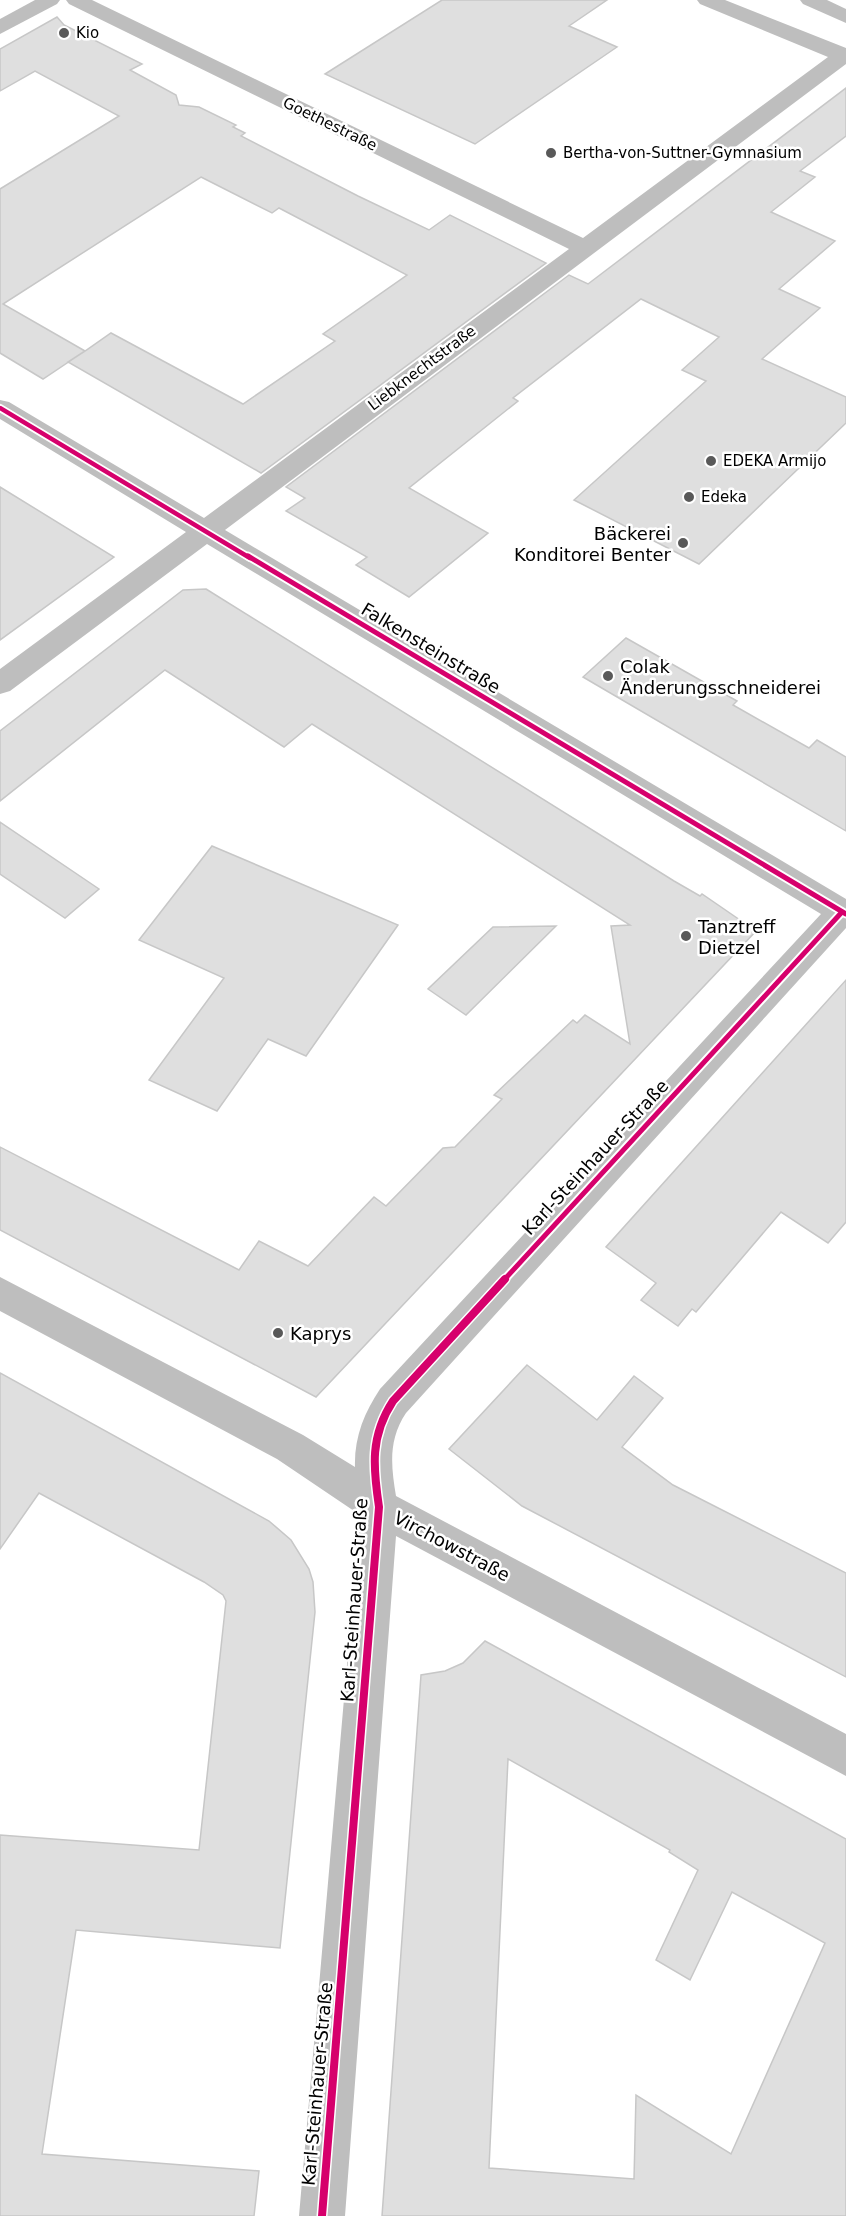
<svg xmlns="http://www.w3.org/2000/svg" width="846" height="2216" font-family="'DejaVu Sans',sans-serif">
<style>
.building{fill:#dfdfdf;stroke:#c7c7c7;stroke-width:1.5;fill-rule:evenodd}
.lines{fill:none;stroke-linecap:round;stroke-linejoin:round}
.minor{fill:#bebebe;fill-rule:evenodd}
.cycleway-far2-casing{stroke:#fff;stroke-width:8}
.cycleway-far1-casing{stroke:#fff;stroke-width:9}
.cycleway-casing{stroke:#fff;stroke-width:11}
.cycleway-far2{stroke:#d6006c;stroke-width:4.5}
.cycleway-far1{stroke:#d6006c;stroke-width:5}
.cycleway{stroke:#d6006c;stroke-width:8}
.poi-dot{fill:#595959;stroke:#fff;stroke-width:2}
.labels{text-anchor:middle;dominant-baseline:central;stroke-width:5;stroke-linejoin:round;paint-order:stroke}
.far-poi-label{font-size:15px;fill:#000;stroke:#fff;text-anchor:start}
.far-street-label{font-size:15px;fill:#000;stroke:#fff}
.poi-label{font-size:18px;fill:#000;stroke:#fff;text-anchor:start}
.street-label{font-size:18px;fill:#000;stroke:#fff}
</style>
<rect width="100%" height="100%" fill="#fff"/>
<g class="building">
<polygon points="442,0 607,0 569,26 617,47 475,144 325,74"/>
<path d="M57,17l7,8 78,39 -12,6 46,25 3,10 20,2 37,18 -3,2 12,6 -4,3 117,60 71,34 21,-15 96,48 -285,210 -193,-111 17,-11 -42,28 -43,-26v-164l119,-73 -84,-45 -35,20v-42zM201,177l71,36 7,-5 128,67 -84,59 12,7 -92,63 -132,-71 -26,18 -82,-47z"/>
<polygon points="846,88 846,136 800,171 815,177 771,212 835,241 779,289 820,308 762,359 846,397 846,423 699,564 574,500 706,381 682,370 719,337 641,299 513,398 518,401 409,488 488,533 409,597 356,565 367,557 286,511 305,498 286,487 569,275 588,284"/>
<polygon points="0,487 114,557 0,640"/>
<polygon points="206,589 674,881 700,896 702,894 756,931 316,1397 0,1230 0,1147 239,1270 259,1241 308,1266 374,1197 386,1206 443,1148 455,1147 502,1099 494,1095 573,1020 577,1023 585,1015 630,1044 611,926 630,925 312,724 284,747 165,670 0,801 0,731 183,590"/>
<polygon points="626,638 737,701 733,705 809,748 817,740 846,757 846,831 583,677"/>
<polygon points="0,822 99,889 65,918 0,874"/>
<polygon points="212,846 398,925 306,1056 268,1039 217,1111 149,1080 224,978 139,940"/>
<polygon points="556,926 466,1015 428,989 493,927"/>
<polygon points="846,980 846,1222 828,1243 781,1212 696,1312 692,1309 678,1326 641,1300 656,1283 606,1247"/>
<polygon points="527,1365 597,1420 634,1376 663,1398 622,1447 673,1485 846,1573 846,1677 522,1506 449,1449"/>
<polygon points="0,1373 269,1521 291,1540 309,1569 313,1582 315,1612 280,1948 76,1930 42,2154 259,2171 254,2216 0,2216 0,1835 199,1850 226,1601 223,1595 204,1582 39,1493 0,1549"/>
<path d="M485,1641l361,198v377h-464l39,-541 24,-4 18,-8zM508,1759l162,91 -1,2 29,18 -42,90 34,20 42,-88 93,51 -94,211 -95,-59 -2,84 -145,-11z"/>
</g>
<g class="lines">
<g class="minor">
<polygon points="35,0 60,0 57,4 0,34 0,19"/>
<path d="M66,0h26l491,238 245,-181 -128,-53 -3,-4h28l121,48v16l-621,466 621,369v29l-440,485c-18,27 -15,53 -10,83l450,238v42l-450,-240 -51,680h-46l61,-701 -83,-56 -277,-148v-34l303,158 52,32c-1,-29 9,-54 25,-78l441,-475 -614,-370 -197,147 -10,3v-25l186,-137 -186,-113v-19l9,2 195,116 365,-269 -500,-245z"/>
<polygon points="800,0 827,0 846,9 846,23 803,4"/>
</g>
<defs>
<polyline id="cycleway-far2" points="0,408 250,558"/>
<g id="cycleway-far1">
<polyline points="248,556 846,914"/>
<polyline points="504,1280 842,912"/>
</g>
<path id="cycleway" d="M322,2216l57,-709c-6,-40 -9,-71 14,-106l112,-122"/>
</defs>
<use href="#cycleway-far2" class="cycleway-far2-casing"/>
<use href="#cycleway-far1" class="cycleway-far1-casing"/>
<use href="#cycleway" class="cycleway-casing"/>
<use href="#cycleway-far2" class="cycleway-far2"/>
<use href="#cycleway-far1" class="cycleway-far1"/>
<use href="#cycleway" class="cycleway"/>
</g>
<g class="poi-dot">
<circle cx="64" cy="33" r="6"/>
<circle cx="551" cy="153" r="6"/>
<circle cx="711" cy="461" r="6"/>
<circle cx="689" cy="497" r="6"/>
<circle cx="683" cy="543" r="6"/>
<circle cx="608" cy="676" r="6"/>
<circle cx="686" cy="936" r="6"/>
<circle cx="278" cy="1333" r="6"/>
</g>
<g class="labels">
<g class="far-poi-label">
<text x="76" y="33">Kio</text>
<text x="563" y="153">Bertha-von-Suttner-Gymnasium</text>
<text x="723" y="461">EDEKA Armijo</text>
<text x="701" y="497">Edeka</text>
</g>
<g class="far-street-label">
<text transform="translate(330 124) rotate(26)">Goethestraße</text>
<text transform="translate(422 368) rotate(-37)">Liebknechtstraße</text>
</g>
<g class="poi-label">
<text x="671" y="533" text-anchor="end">Bäckerei<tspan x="671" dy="21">Konditorei Benter</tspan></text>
<text x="620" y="666">Colak<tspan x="620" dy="21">Änderungsschneiderei</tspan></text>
<text x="698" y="926">Tanztreff<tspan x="698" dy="21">Dietzel</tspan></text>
<text x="290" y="1333">Kaprys</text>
</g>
<g class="street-label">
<text transform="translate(431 648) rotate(31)">Falkensteinstraße</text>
<text transform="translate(595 1157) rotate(-47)">Karl-Steinhauer-Straße</text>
<text transform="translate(452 1546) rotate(28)">Virchowstraße</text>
<text transform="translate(354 1600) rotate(-86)">Karl-Steinhauer-Straße</text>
<text transform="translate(317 2084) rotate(-85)">Karl-Steinhauer-Straße</text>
</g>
</g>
</svg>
